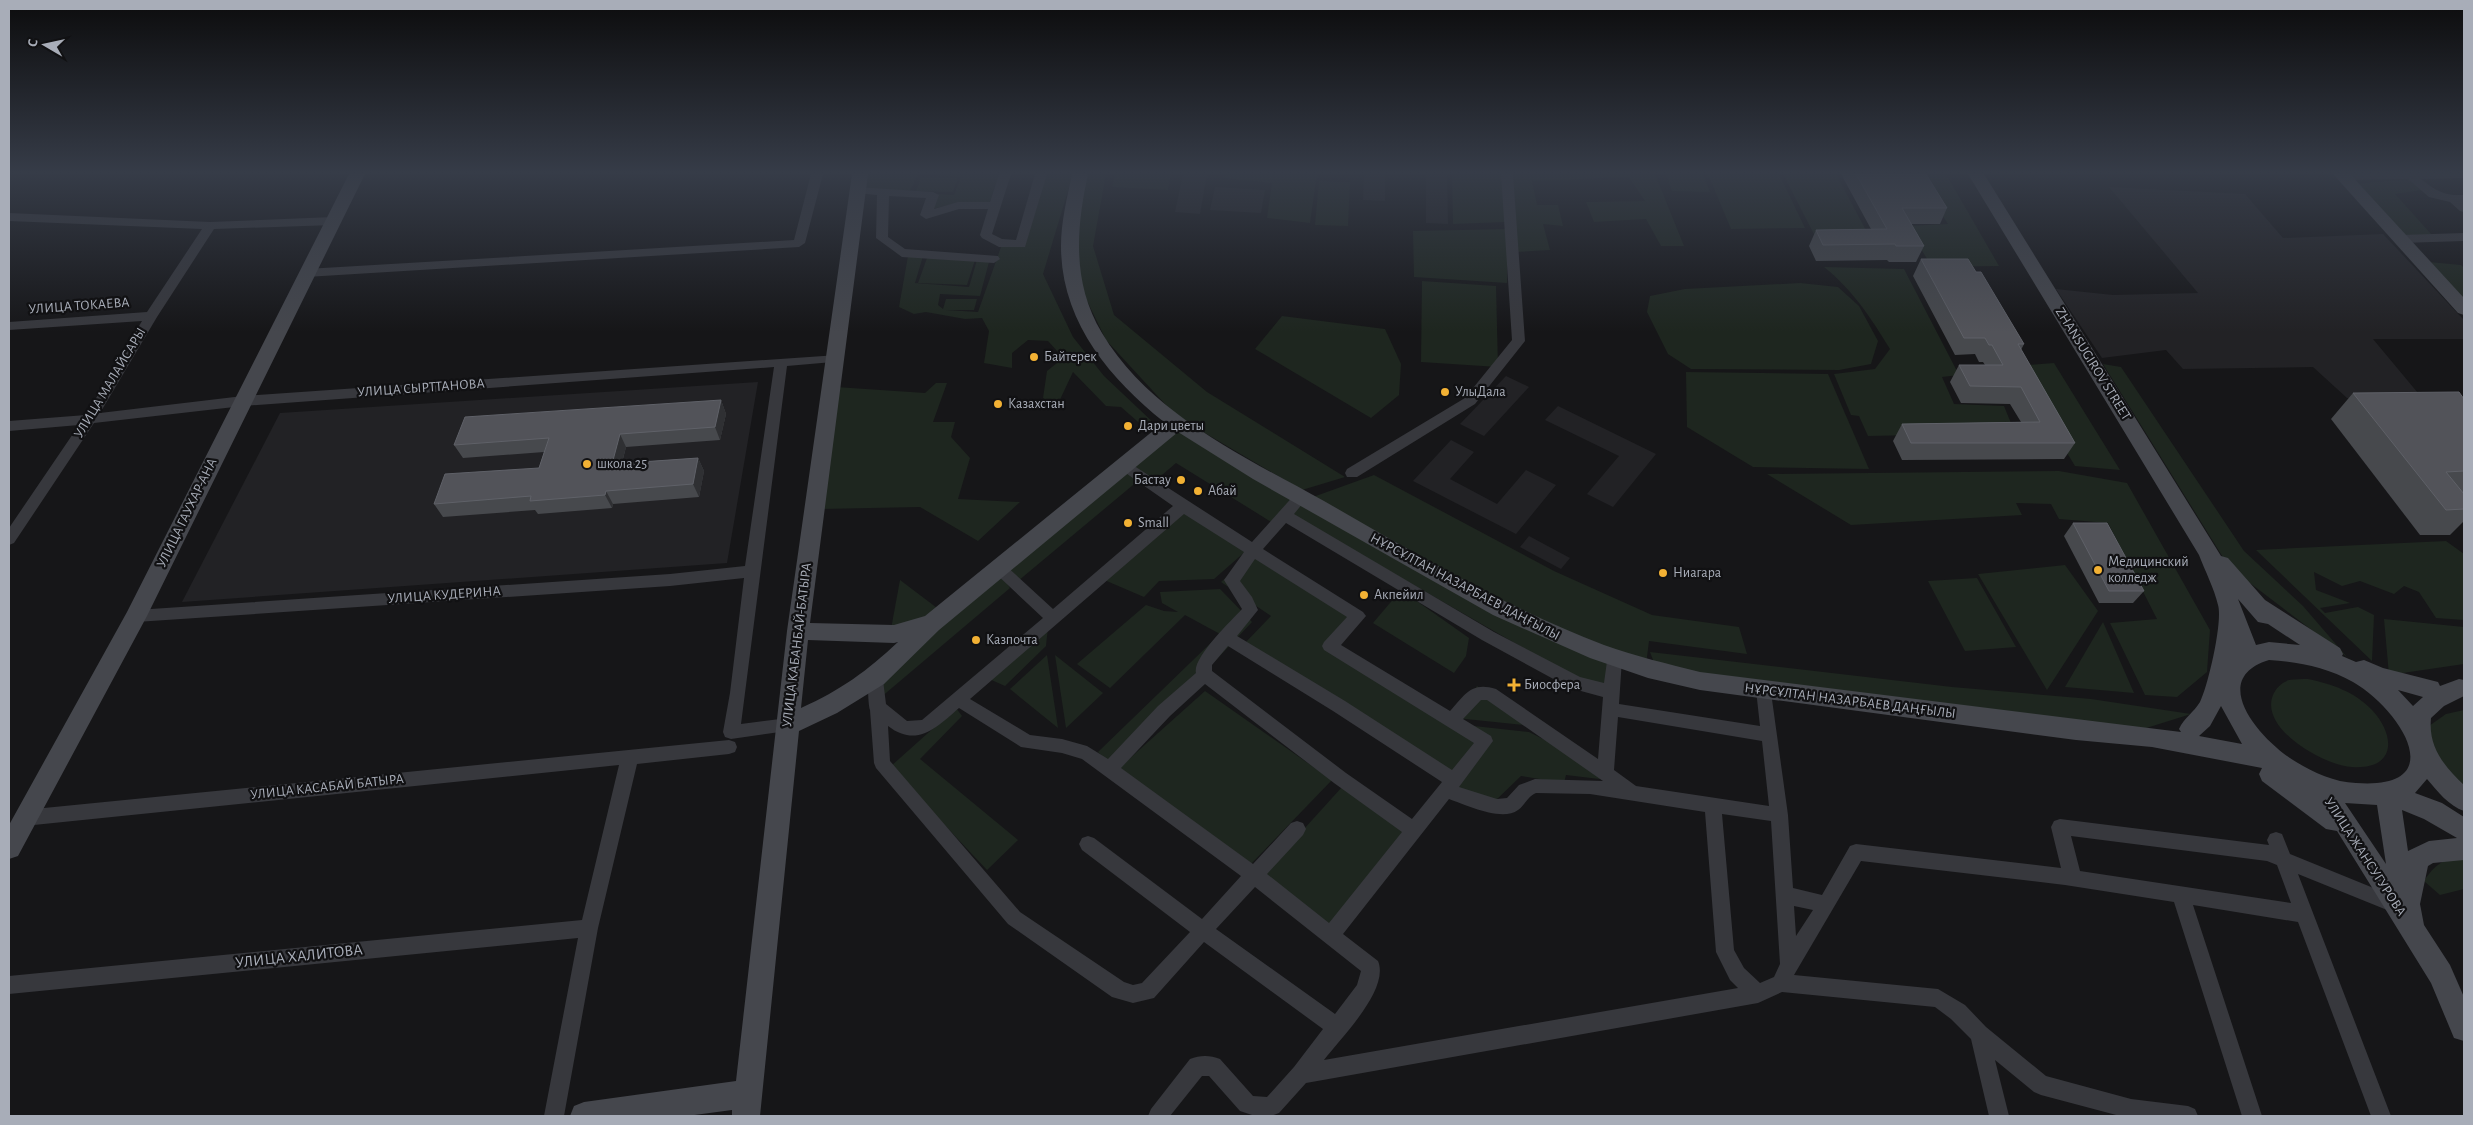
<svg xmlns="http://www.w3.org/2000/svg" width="2473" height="1125" font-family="'Alegreya Sans',sans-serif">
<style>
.built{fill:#222225}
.green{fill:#1e261f}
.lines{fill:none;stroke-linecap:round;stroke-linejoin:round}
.street{fill:#37383d;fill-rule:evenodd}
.secondary{fill:#45474d;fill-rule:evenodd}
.wall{fill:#47494d}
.shaded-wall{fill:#2f3033}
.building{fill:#525359;stroke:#5f6168}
.poi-dot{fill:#f2b134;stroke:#111113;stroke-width:2}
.labels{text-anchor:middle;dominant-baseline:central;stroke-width:4.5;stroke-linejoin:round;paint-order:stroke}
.street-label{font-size:14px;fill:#a8adb8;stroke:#111113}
.poi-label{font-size:14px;fill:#a8adb8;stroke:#111113;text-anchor:start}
.near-street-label{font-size:16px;fill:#a8adb8;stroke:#111113}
</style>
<rect width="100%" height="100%" fill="#161618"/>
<g class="built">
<polygon points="1183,174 1207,174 1200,214 1175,212"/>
<polygon points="1364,174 1385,174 1385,201 1363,200"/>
<polygon points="1426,174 1447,174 1448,224 1426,223"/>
<polygon points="1215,187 1265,190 1261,213 1210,210"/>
<polygon points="2109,187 2245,194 2283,238 2383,234 2464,320 2464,339 2373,339 2423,399 2347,398 2313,367 2183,369 2166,350 2102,358 2056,289 2113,295 2198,293"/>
<polygon points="1506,376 1529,387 1484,436 1460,424"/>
<polygon points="758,382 727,563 182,602 280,413"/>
<polygon points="1558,406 1656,454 1613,507 1587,494 1619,456 1545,420"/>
<polygon points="1451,440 1474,452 1450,479 1497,504 1526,470 1556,485 1516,534 1413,481"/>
<polygon points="1529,536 1570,558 1561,569 1520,547"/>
</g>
<g class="green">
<polygon points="863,174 918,174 910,191 860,188"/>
<polygon points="920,174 999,174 989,204 957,203 932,209 938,194 954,195 961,177"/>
<polygon points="1044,174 1073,174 1043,274 1073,337 1104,376 1157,426 1145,428 1121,407 1106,406 1073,372 1056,408 1043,398 1047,371 1057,363 1058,352 1048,341 1028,340 1012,353 1012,368 984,363 989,331 982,318 965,319 926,312 914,314 899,307 908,256 923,256 915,283 969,287 977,260 989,262 980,296 940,294 938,305 943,309 946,299 977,299 974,310 946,310 978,312 1001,247 1023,246"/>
<polygon points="1082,174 1106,174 1093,246 1114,315 1207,392 1345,477 1302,490 1176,416 1106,340 1076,278"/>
<polygon points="1115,174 1171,174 1168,190 1112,187"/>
<polygon points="1226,174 1317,174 1310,223 1267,218 1272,183 1225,178"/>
<polygon points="1452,174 1503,174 1506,222 1453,224"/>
<polygon points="1513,174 1655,174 1684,246 1661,246 1646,219 1594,222 1586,202 1645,201 1629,177 1532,181 1537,205 1558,205 1563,226 1543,224 1550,250 1516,252"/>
<polygon points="1666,174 1703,174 1710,192 1672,191"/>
<polygon points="1708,174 1779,174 1805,228 1731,229"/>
<polygon points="1783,174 1836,174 1870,238 1817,240"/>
<polygon points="1916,174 1946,174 1999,266 1932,267 1907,226 1948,224"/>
<polygon points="921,177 958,178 953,192 916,191"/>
<polygon points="2411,179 2422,190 2395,194 2432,235 2403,237 2354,184"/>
<polygon points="1319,181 1350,182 1348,226 1315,225"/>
<polygon points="1507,229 1507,283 1414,277 1413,231"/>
<polygon points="927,258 975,260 967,285 918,283"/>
<polygon points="2429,262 2461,265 2464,268 2464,301"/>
<path d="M1824,267l80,2 55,106 -17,2 12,27 50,2 11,27 -147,3 -9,-20 -8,-1 -17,-41 41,-5 15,-20c-19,-31 -37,-59 -66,-82z"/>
<polygon points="1422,281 1496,286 1498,367 1421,362"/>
<polygon points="1800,283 1838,287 1859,306 1878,341 1871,364 1839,370 1691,369 1668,354 1647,312 1650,296 1685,289"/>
<polygon points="1282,316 1385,329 1401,364 1399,395 1371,418 1255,349"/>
<polygon points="2054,363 2120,470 2075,466 2014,366"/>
<polygon points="2103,364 2121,367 2244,551 2303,606 2347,657 2229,567"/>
<polygon points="1686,372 1828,374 1869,469 1753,467 1687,427"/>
<polygon points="936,383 947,383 933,422 955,422 951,437 970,458 958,499 1020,502 978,541 920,507 821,509 836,387 925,393"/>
<polygon points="1177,426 1297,498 1273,523 1176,463 1155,481 1130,465"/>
<polygon points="1127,469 1139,480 1018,581 1004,568"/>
<polygon points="2059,471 2127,483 2210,630 2207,672 2177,697 2145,695 2110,623 2157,619 2108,523 2059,519 2051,504 2016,503 2022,515 1851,525 1767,474"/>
<polygon points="1374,475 1554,571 1652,615 1739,627 1747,654 1649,641 1646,665 1563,635 1313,497"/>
<polygon points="1303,503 1610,660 1606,688 1579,680 1290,514"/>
<polygon points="1182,510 1247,550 1214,579 1159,581 1144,597 1102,579"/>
<polygon points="2446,541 2464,554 2464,620 2436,618 2419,592 2404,586 2394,594 2360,581 2342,586 2314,572 2316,590 2350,603 2320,608 2325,613 2358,607 2374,615 2372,661 2256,550"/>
<polygon points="1254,552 1354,617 1328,645 1482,742 1453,777 1245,643 1271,616 1221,582"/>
<polygon points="2065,565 2098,611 2047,690 1978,574"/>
<polygon points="999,573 1010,588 880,698 877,667"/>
<polygon points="1977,578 2016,647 1965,651 1928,581"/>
<polygon points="900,580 941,611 891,629"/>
<polygon points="1220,589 1252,622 1198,679 1107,761 1098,752 1220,634 1185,615 1110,688 1077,664 1146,605 1164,611 1178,612 1162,603 1160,592"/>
<polygon points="1401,590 1469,638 1466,656 1454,673 1373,623"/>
<polygon points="2384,619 2464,627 2464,664 2389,675"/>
<polygon points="2103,622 2134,693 2065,687"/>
<polygon points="1048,627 1046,646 1005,686 987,678"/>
<polygon points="1650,652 1952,687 2091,699 2191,714 2140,730 1656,668"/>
<polygon points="1047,655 1058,728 1010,689"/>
<polygon points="1055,655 1103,693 1066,728"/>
<path d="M2308,679c24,5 47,13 64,31 25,27 23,60 -20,57 -27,-1 -93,-38 -79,-72 3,-7 8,-12 16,-15 6,-1 13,-1 19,-1z"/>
<polygon points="1477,686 1533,726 1456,718"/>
<polygon points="1205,691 1332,780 1250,865 1119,768"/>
<polygon points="956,708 962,716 920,759 1018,840 987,870 890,767"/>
<polygon points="2464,710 2464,785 2450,774 2429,743 2429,726 2446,714"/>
<polygon points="1465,725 1529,732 1599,767 1616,781 1566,775 1564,783 1521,776 1494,802 1454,789 1490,740"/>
<polygon points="1342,787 1407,831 1327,927 1264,873"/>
<path d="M2464,854v35l-24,6 -16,-14c10,-16 21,-23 40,-27z"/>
</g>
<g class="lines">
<g class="street">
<polygon points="811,174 823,174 805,243 799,247 306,277 300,273 306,269 794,240"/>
<polygon points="999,174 1011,174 992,234 1002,239 1016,240 1035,174 1047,174 1025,247 999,247 982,238 980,235 988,209 959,209 926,219 920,215 926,198 889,196 888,237 905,249 998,256 1000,259 994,263 902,257 876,238 877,195 857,193 851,190 857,187 933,192 939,195 934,209 958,202 990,202"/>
<polygon points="1501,174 1513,174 1525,341 1475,404 1357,477 1347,477 1345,473 1347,469 1465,398 1512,340"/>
<path d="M2341,174h123v4l-43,1c15,12 24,17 43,16v17l-4,-1 -10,-9 -21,-5 -21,-18 -64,1 -6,-3z"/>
<polygon points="9,213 210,222 333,217 339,221 333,225 214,229 157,317 100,413 243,396 838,355 840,358 838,361 833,362 787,366 741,724 788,718 794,720 796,725 794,730 731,739 725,737 723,732 730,693 744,578 670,586 136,622 131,620 128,616 131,612 136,610 670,574 745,566 774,367 243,406 94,423 14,543 9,545 9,528 79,425 9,431 9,421 86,415 142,321 9,330 9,322 147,312 202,229 9,221"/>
<polygon points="2464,233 2464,241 2401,243 2395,239 2401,235"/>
<path d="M1125,460l127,82 44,-49h10l2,4 -14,17 200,118 86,45 24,6 4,-29 6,-1 6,1 2,5 -3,45 141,22 -4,-36 2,-5 6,-2 6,2 18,130 5,73 29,7 28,-49 6,-2 205,24 -10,-41 3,-6 6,-2 209,26 -2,-5 3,-6 6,-2 6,2 8,20 113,46 3,6 -3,6 -6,2 -99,-40 93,242h-20l-73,-194 -105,-17 69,211h-20l-68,-214 -109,-17 -204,-24 -67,114 144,14 27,16 21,22 60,49 85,23 57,7 7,3 3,7h-78l-79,-21 -7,-3 -39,-32 14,56h-20l-18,-77 -20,-20 -16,-12 -153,-15 -24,11 -452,80 -27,30 -8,3h-16l-15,-5 -31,-35h-7l-32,40h-22l3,-7 39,-50c10,-4 20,-4 30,0l33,37 14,1 27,-30 29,-38 -119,-87 -50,56 -21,5 -21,-6 -104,-73 -132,-156 -2,-5 -4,-53c-2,-5 -3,-32 0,-38l6,-2 6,2 4,32 21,17 15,-1 121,-102 -49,-46 -3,-4 3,-4h10l49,45 120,-103 -53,-37 -2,-4zM1184,514l60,38 -20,28 18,29c-11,12 -50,49 -46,64l-38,33 -50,53 -21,-13 -25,-7 -32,-4 -60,-36zM1286,523l196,117 88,48 33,9 -5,62 -102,-70c-25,-8 -31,6 -46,22l-109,-66 25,-29 -3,-4 -100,-63zM1255,559l92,58 -23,25 -2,4 2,4 150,93 -22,27 -107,-69 -108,-65 21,-26 -6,-13 -12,-16zM1228,646l105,65 109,71 -30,37 -66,-46 -134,-102v-6zM1205,684l129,99 68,49 -73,91 -62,-49 36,-39 3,-6 -3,-6 -6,-2 -6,2 -38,41 -132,-96 49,-52zM1481,700h6l116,81 -68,-2 -16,6 -12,13 -10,1 -38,-12 34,-46 -2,-5 -28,-17zM959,708l62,39 41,6 20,6 159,117 -39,43 -108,-81 -6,-2 -6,2 -3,6 3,6 108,82 -48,51 -9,2 -9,-3 -104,-70 -130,-151 -2,-35c29,22 48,2 71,-18zM1618,717l144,24 7,65 -133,-20 -22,-16zM1536,793l54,1 115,18 11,140 14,28 8,8 -414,72c17,-22 66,-71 54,-99l-35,-27 106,-135c17,6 53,23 69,11 7,-5 9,-13 18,-17zM1722,814l49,7 9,143 -6,13 -14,6 -16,-15 -10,-18zM2071,836l196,25 10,4 14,38 -211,-32zM1255,887l106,84 -4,14 -22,29 -119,-85zM1794,906l19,4 -17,26z"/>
<polygon points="729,740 735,742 737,747 735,752 729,754 637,764 598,928 564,1116 544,1116 578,938 9,994 9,976 582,920 619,765 24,826 18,823 15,818 18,813 24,810"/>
</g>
<g class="secondary">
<polygon points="349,174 365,174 147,616 18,856 9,859 9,825 127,612"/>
<path d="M852,174h16l-58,449 84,2 31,-9 239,-194c-55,-44 -103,-101 -103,-176 0,-24 6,-48 11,-72h16c-12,55 -16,109 14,159 48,81 143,124 222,168 91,52 182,107 280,144 31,11 64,19 96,27l481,60 -2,-3c5,-11 15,-17 21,-27 8,-16 23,-81 18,-97 -4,-17 -13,-34 -19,-50l-231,-381h16l237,382 7,2 37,42 75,48 3,6 -1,2 14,6 8,-2 19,8 55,14 2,4 19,-7 5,1v16l-20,10 -13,12c-3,29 13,48 33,67v26c-15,-5 -27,-20 -37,-32l-12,14 27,10 22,14v43l-31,3 -5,3 -8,38 4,21 26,40 14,32v44l-10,-3 -23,-55 -94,-152 -11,-2 -64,-48 -3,-7 3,-6 -110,-21 -76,-7 -376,-50 -52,-12 -58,-20 -97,-43 -240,-136 -75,-47 -239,198 -55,54 -47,29 -38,18 -39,385h-28v-6l-45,6h-117l4,-10 10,-4 152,-21 51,-450zM2238,599l20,23 10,2 32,21 -31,-3 -13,3zM808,640l86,3 4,-1c-31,29 -57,48 -97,66zM2269,660c30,2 57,7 84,22 47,27 100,108 3,101 -23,-1 -44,-11 -63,-23 -33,-21 -86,-81 -24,-100zM2398,690l25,7 -10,9zM2221,706l21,38 -43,-8 11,-10zM2345,803l32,2 9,59zM2402,810l22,9 33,19 -28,3 -21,10z"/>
<polygon points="2333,174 2350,174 2464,298 2464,315 2458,313"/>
</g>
</g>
<g class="wall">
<polygon points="1841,174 1926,174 1947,208 1940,224 1911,224 1924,246 1916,262 1889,262 1887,260 1816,261 1809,246 1816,230 1871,229"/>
<polygon points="1921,259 1976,272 2024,344 2021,350 2075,443 2064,459 1902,460 1893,441 1902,424 2021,422 2010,404 1961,403 1950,382 1959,365 1985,365 1983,362 1979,362 1975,354 1955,355 1913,276"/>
<polygon points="2353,393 2464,399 2464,521 2450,535 2420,535 2331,419"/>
<polygon points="721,400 726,414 720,440 626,447 622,463 698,458 704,471 699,497 613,504 612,508 538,514 535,510 443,517 434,504 539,468 544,452 463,458 454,445"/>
<polygon points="2073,523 2144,591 2133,603 2099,603 2064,536"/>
</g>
<g class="shaded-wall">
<polygon points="721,400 726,414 720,440 715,427"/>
<polygon points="620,434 626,447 618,477 612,464"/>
<polygon points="698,458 704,471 699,497 693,484"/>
<polygon points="606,491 613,504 612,508 605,495"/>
</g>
<g class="building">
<polygon points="1856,174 1926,174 1947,208 1902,208 1924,246 1896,246 1895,244 1823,245 1816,230 1887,229"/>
<polygon points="1921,259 1968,259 1976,272 1981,272 2024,344 2018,344 2075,443 1911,443 1902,424 2040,422 2021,387 1970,386 1959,365 2003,365 1992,345 1989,345 1985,338 1964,338"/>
<polygon points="2459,392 2464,399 2464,471 2446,472 2464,494 2464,509 2446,510 2353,393"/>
<polygon points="721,400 715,427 620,434 612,464 698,458 693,484 606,491 605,495 530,501 531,496 434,504 445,474 539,468 549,438 454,445 465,417"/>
<polygon points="2073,523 2107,523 2144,591 2109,591"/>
</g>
<linearGradient id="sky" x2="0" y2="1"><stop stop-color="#0c0c0d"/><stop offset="0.52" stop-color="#363c48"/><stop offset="1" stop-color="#363c48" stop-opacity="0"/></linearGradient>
<rect width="2473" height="332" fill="url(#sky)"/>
<g class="poi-dot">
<circle cx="1034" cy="357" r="5"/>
<circle cx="1445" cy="392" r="5"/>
<circle cx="998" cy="404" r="5"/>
<circle cx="1128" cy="426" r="5"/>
<circle cx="587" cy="464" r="5"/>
<circle cx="1181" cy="480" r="5"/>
<circle cx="1198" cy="491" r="5"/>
<circle cx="1128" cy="523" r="5"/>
<circle cx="2098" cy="570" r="5"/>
<circle cx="1663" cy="573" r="5"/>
<circle cx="1364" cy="595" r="5"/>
<circle cx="976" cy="640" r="5"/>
<path d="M1511.5 677.5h5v5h5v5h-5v5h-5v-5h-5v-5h5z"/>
</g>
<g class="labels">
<g class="street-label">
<text transform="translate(79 306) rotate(-4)">УЛИЦА ТОКАЕВА</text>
<text transform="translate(2093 364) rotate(58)">ZHANSUGIROV STREET</text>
<text transform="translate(110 383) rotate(-59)">УЛИЦА МАЛАЙСАРЫ</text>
<text transform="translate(421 388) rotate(-4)">УЛИЦА СЫРТТАНОВА</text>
<text transform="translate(187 513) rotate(-64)">УЛИЦА ГАУХАР-АНА</text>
<text transform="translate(1465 587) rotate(28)">НҰРСҰЛТАН НАЗАРБАЕВ ДАҢҒЫЛЫ</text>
<text transform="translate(444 595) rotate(-4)">УЛИЦА КУДЕРИНА</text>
<text transform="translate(797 645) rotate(-83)">УЛИЦА КАБАНБАЙ-БАТЫРА</text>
<text transform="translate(1850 701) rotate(7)">НҰРСҰЛТАН НАЗАРБАЕВ ДАҢҒЫЛЫ</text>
<text transform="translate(327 787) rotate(-6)">УЛИЦА КАСАБАЙ БАТЫРА</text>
<text transform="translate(2365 857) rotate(57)">УЛИЦА ЖАНСУГУРОВА</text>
</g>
<g class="poi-label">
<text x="1044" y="357">Байтерек</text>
<text x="1455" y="392">УлыДала</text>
<text x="1008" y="404">Казахстан</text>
<text x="1138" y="426">Дари цветы</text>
<text x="597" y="464">школа 25</text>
<text x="1171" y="480" text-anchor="end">Бастау</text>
<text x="1208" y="491">Абай</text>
<text x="1138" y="523">Small</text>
<text x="2108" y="562">Медицинский<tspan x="2108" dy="16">колледж</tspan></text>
<text x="1673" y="573">Ниагара</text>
<text x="1374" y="595">Акпейил</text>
<text x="986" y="640">Казпочта</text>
<text x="1524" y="685">Биосфера</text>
</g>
<g class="near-street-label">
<text transform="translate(299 956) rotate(-6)">УЛИЦА ХАЛИТОВА</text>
</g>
</g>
<rect width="2473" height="1125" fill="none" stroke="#a8adb8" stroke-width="20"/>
<g transform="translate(45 45) rotate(279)" stroke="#111113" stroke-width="4" paint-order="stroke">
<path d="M0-4L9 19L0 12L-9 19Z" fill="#a8adb8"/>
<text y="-8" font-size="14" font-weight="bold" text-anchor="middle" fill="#a8adb8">С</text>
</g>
</svg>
